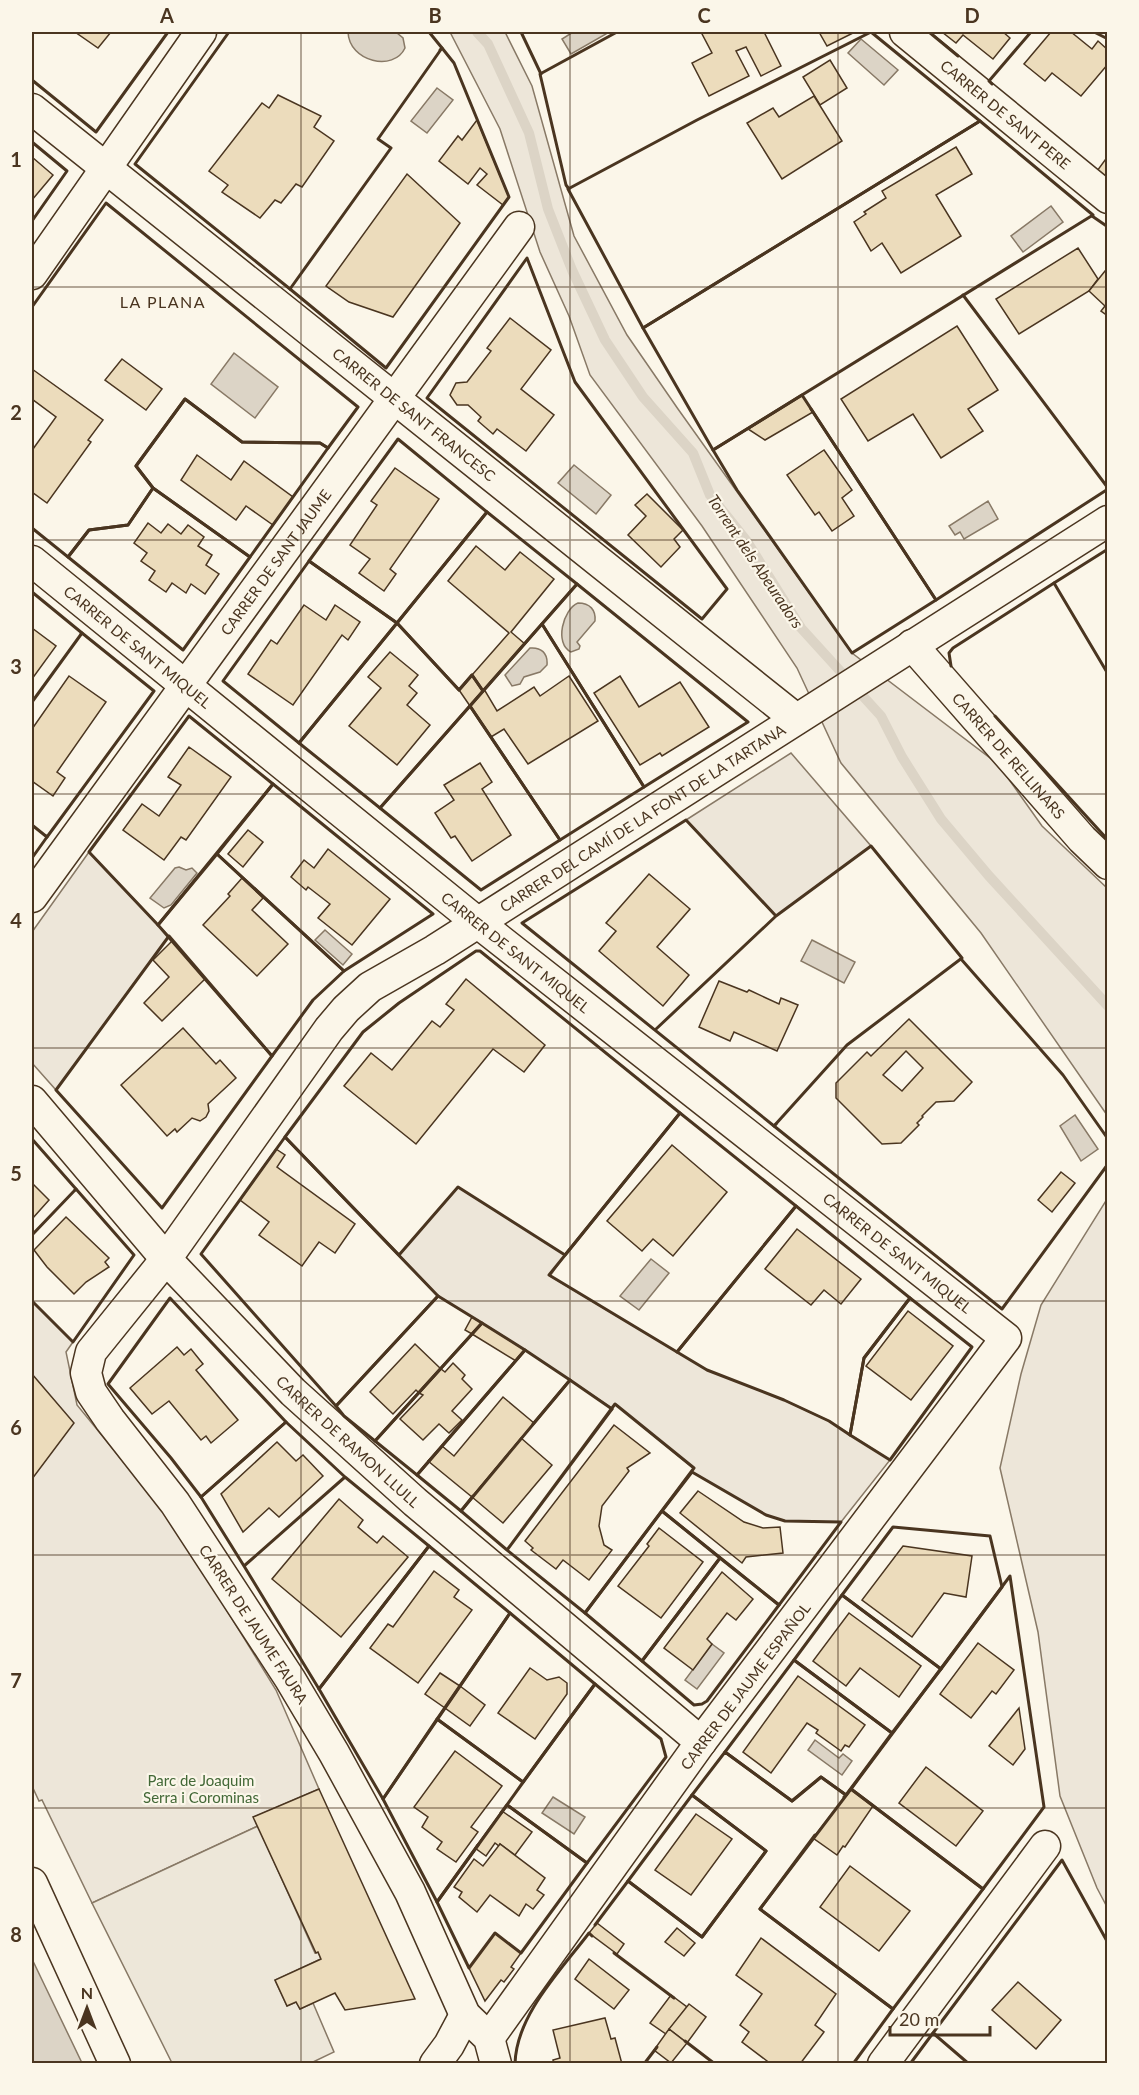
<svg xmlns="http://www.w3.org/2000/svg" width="1139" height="2095" font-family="Lato,sans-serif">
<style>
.green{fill:#ede6d9;stroke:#887966;stroke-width:1.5}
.parking{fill:#ede7d9;stroke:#887966;stroke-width:1.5}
.water{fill:#dcd4c6;stroke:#887966;stroke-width:1.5}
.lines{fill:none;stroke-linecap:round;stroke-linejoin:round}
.stream{stroke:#dcd4c6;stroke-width:10}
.building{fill:#ecdcbc;stroke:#4a3520;stroke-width:1.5;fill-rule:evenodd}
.street-casing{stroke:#4a3520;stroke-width:33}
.street{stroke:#fbf6e9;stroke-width:30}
.wall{stroke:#4a3520;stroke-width:3}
.grid{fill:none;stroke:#4a3520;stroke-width:1.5;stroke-opacity:0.55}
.labels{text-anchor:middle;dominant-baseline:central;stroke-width:4.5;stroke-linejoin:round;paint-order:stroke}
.street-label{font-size:15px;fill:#4a3520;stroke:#fbf6e9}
.park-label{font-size:15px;fill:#436837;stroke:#fbf6e9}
.neighbourhood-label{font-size:16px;letter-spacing:1.5px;fill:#4a3520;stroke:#fbf6e9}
.water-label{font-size:16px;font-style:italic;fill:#4a3520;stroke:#fbf6e9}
.neatline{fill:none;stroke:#4a3520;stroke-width:2}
.grid-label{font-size:20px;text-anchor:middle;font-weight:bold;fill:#4a3520}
</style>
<rect width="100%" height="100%" fill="#fbf6e9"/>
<g class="green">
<polygon points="450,32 505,32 532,86 574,236 627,335 678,409 852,653 998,764 1042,826 1107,888 1107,1115 981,933 841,763 797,668 702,526 590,375 569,316 540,252 500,129"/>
<polygon points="791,753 871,846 776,916 686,820"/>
<polygon points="89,852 169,936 56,1090 32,1063 32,932"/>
<polygon points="458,1187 565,1255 550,1276 707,1370 784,1400 829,1421 890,1460 841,1522 785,1521 766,1515 692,1472 693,1468 615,1404 612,1408 525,1350 438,1296 399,1255"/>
<polygon points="1107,1199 1107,1907 1097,1888 1060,1796 1038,1632 1000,1468 1021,1374 1041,1305"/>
<polygon points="32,1301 73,1342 66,1352 77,1405 171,1520 276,1690 319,1789 254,1817 258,1826 92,1903 42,1800 39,1801 32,1786"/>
</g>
<polygon class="parking" points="258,1826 315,1953 318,1952 321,1959 275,1980 287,2006 296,2002 300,2009 313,2003 334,2052 311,2063 172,2063 92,1903"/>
<g class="water">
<path d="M348,32c17,-1 32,1 49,1l6,5 2,10c-11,24 -56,14 -57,-16z"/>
<polygon points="573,32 605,32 606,34 571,54 562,39"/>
<polygon points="861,39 898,70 884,85 848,53"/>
<polygon points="437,88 453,100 427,133 411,121"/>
<polygon points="1051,206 1063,222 1023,252 1011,236"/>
<polygon points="234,353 278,387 255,418 211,384"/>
<polygon points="574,465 611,495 596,514 558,483"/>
<polygon points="988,501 998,519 964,539 960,532 955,535 949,526"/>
<path d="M578,603c12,0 18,7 17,18l-18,21 3,4 -1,3 -8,3c-17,-8 -8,-43 7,-49z"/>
<path d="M530,648c11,-1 18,5 17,17l-7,7 -16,5 -4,7 -8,2 -7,-11z"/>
<polygon points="179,867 186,870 192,868 197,873 171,905 164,908 150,898 175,868"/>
<polygon points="325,930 352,954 343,965 315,940"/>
<polygon points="812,940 855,962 844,983 801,961"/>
<polygon points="1075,1115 1098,1149 1081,1161 1060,1126"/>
<polygon points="651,1259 669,1273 639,1310 620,1296"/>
<polygon points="712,1644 724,1653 697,1689 685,1680"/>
<polygon points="815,1740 839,1758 843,1754 852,1761 842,1775 808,1750"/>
<polygon points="553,1797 585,1817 574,1834 542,1813"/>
<polygon points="32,1959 82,2063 32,2063"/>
</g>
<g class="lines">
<polyline class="stream" points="477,32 488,44 529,133 548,209 572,270 605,340 643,397 693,453 710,495 746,540 801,628 881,716 902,757 941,819 989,876 1108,1006"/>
</g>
<g class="building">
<polygon points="75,32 111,32 98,48"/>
<polygon points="701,32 764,32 781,66 761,76 746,47 736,51 749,76 709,96 692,63 712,53"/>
<polygon points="819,32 852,32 853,33 827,46"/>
<polygon points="942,32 1003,32 1010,38 993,59 963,35 956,43"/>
<polygon points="1051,32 1071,32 1092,49 1098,41 1108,50 1108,64 1081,96 1052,73 1045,81 1024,64"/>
<polygon points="830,60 847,88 820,105 803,77"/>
<polygon points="278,95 321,116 314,127 334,141 302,187 296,184 281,203 275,200 260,218 222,192 228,185 209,171 262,103 269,108"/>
<polygon points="814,96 842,141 782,179 747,123 773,108 779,117"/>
<polygon points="477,120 509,197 503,205 477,185 487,174 480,168 468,184 439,161 458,136 462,140"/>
<polygon points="956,147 972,174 936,195 961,236 901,273 882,243 871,251 854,222 866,214 864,212 886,198 882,191"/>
<polygon points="1108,156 1108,180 1097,171"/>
<polygon points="32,157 53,175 32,200"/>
<polygon points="407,174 460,223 393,317 349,302 326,286"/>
<polygon points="1078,248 1098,279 1089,291 1019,334 996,299"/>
<polygon points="1105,271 1108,273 1108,316 1101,311 1105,306 1089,291"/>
<polygon points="510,318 551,350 521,389 554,415 526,451 497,429 493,434 478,421 481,417 468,405 457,405 450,395 456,383 467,382 491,351 487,348"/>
<polygon points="957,326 998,390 968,409 983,431 941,458 913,414 868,441 841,399"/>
<polygon points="122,359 162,389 146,410 105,380"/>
<polygon points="32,369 103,420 88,440 91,442 47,503 32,492 32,448 33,449 56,417 32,399"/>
<polygon points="802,395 813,412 765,440 748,429"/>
<polygon points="824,450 852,490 842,498 854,516 832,531 819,512 815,515 787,475"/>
<polygon points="197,455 231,480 244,461 293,497 273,525 246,506 236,520 181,480"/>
<polygon points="395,468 439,499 390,569 396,574 384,591 359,573 370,559 350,545 377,505 371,501"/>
<polygon points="647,494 683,530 674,539 680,547 661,567 628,535 646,516 635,505"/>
<polygon points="148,523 161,533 168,524 181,534 188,525 204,537 198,546 212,555 206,565 219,574 205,594 191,584 186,593 172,583 166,592 149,580 155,571 141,561 147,553 134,543"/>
<polygon points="476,546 505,570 520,552 554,579 511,632 525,644 483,691 472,675 509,633 448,581"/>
<polygon points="304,605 326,620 335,605 360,622 348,640 342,635 293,705 248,674 271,640 277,644"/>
<polygon points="32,628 56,646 32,679"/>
<polygon points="390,652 418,675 409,686 417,693 407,705 430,725 397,765 349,726 381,688 368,677"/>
<polygon points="472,675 483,691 470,706 459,690"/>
<polygon points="69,676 106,702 57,772 65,778 53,796 32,781 32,729"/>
<polygon points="569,676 598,721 528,764 504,729 491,737 470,706 484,689 497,711 534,687 540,696"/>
<polygon points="620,676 639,707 680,682 709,727 662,756 660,753 640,765 594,693"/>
<polygon points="189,747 231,777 186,840 181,837 164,860 123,830 142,804 159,816 181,785 168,777"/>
<polygon points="480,763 492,782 482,789 511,835 472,861 455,836 451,838 435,813 454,800 444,785"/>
<polygon points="248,830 263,842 243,867 228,854"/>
<polygon points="328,849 390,899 352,945 318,918 330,904 308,887 306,890 291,877 304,860 314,868"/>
<polygon points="649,874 690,909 657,947 689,975 663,1006 599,951 616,931 606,923"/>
<polygon points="242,878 263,898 252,910 288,944 257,976 203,925 230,896 228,894"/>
<polygon points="172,941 205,979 162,1021 144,1003 169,977 153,960"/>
<polygon points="466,979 545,1045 524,1072 493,1049 416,1144 344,1086 371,1053 392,1070 432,1021 440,1027 454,1010 446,1004"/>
<polygon points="719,981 747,992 749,990 779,1004 781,998 798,1005 777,1051 734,1032 730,1041 699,1027"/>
<path d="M909,1019l63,63 -18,19 -18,1 -14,14 1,1 -6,6 2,2 -18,18 -19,1 -46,-46v-15l31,-31 4,4zM906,1051l17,17 -21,23 -19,-16z"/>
<polygon points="183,1028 216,1064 220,1060 236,1078 208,1104 209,1111 206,1117 200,1121 192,1118 177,1132 175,1129 167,1136 121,1085"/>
<polygon points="672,1145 727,1192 673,1256 653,1239 642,1251 607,1221"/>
<polygon points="276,1149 285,1155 277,1167 355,1224 335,1253 319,1242 302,1266 259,1235 269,1222 240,1200"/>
<polygon points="1061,1172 1075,1183 1052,1212 1038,1200"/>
<polygon points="32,1183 49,1200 32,1219"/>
<polygon points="66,1217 109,1258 105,1262 109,1267 86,1282 74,1294 47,1267 34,1250"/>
<polygon points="797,1229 861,1279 841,1304 824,1290 811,1305 765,1269"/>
<polygon points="908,1311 953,1346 911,1400 866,1366"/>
<polygon points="472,1317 482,1323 472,1334 465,1330"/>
<polygon points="482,1323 525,1350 516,1361 472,1334"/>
<polygon points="415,1344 441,1369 419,1393 416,1390 393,1414 370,1392"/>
<polygon points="177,1347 184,1355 191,1349 203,1364 196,1370 238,1420 211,1443 206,1436 201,1440 169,1401 152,1414 130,1388"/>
<polygon points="453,1363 465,1375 462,1379 472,1389 452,1411 462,1420 449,1433 439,1424 423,1440 400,1419 423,1395 419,1393 441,1369 445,1372"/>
<polygon points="32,1374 74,1423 32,1479"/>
<polygon points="503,1397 534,1423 472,1497 428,1461 442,1446 454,1456"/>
<polygon points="614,1425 650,1453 627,1468 629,1471 602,1506 599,1526 604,1545 612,1550 589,1580 563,1560 556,1569 531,1550 533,1548 525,1541"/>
<polygon points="521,1438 552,1465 503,1523 472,1497"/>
<polygon points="277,1442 296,1461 303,1455 323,1476 279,1517 269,1508 243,1532 221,1494"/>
<polygon points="698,1491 744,1522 763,1528 780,1527 783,1553 746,1557 742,1563 680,1513"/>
<polygon points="339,1499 363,1520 358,1527 377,1543 383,1536 408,1557 341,1637 272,1579"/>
<polygon points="659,1528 703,1562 661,1618 618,1586 649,1546 647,1544"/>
<polygon points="903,1546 972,1556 966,1597 944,1593 912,1637 862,1600"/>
<polygon points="434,1571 459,1590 454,1597 472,1610 418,1683 370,1648 388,1624 393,1627"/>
<polygon points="722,1572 753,1599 736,1620 727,1613 707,1639 712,1644 693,1670 664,1648"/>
<polygon points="849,1613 921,1666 899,1697 860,1668 846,1686 813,1661"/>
<polygon points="978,1643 1014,1670 996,1694 992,1691 971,1718 940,1694"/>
<polygon points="530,1668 547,1680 559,1677 567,1683 567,1694 535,1739 498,1713"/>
<polygon points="440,1673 460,1686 445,1708 425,1694"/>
<polygon points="798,1676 865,1725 849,1747 845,1745 841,1751 816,1733 818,1730 807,1723 771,1773 743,1752"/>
<polygon points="460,1686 485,1705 470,1726 445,1708"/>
<polygon points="1019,1708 1025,1749 1013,1765 989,1746"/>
<polygon points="455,1751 502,1786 471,1827 478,1832 456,1862 437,1849 442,1842 422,1827 428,1817 414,1807"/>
<polygon points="926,1767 983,1811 956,1846 899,1803"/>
<polygon points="319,1789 415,1999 345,2010 335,1993 300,2009 296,2002 287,2006 275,1980 321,1959 318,1952 316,1953 253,1817"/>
<polygon points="851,1789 873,1806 845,1847 843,1846 837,1855 813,1838"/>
<polygon points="502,1811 532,1832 515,1855 500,1844 499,1846 495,1843 486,1856 475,1848"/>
<polygon points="696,1814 732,1839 691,1895 655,1870"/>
<polygon points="500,1844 545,1878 537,1890 544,1895 533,1909 526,1904 519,1916 490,1895 477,1912 459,1897 462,1892 454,1887 474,1859 483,1866"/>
<polygon points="850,1866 910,1911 879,1951 820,1907"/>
<polygon points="597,1923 624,1944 617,1954 589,1933"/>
<polygon points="677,1928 695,1943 684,1956 665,1942"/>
<polygon points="495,1933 521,1953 511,1967 514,1969 504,1982 501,1980 485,2001 469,1968"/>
<polygon points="761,1938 836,1994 815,2025 824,2032 800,2064 771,2064 742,2042 749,2032 740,2025 762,1994 736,1975"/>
<polygon points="589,1959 629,1990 614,2009 575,1979"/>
<polygon points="1018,1982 1061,2020 1036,2049 992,2010"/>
<polygon points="671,1995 687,2007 666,2034 650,2023"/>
<polygon points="689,2004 706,2017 687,2043 669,2029"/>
<polygon points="605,2018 611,2039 615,2038 622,2064 554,2064 553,2060 560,2058 553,2030"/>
<polygon points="669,2029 687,2043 671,2063 654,2050"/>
</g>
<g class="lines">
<defs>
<g id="street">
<path id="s1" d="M905,32l203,166"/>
<path id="s2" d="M32,109l764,610"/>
<polyline points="32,274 201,32"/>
<path id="s3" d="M32,561l445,361 529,416 -305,404 -212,296"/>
<path id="s4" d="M912,645l170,194 26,25"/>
<path id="s5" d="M32,897l487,-670"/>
<path id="s6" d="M32,1101l134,158 127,133 122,110 286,240"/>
<polyline points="32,1883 115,2064"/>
<polyline points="435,2064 449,2045 465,2015"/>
<path id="s7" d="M496,2064l-7,-26 -24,-23 -55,-123 -76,-139 -44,-74 -115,-176 -65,-83 -19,-28 -5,-19 5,-21 75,-93 163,-230 17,-20 24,-22 65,-37 673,-429"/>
<polyline points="883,2064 1045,1846"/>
</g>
</defs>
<use href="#street" class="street-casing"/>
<use href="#street" class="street"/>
<g class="wall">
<polyline points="229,32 135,164 290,289"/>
<polyline points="429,32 442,48 440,50"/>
<polyline points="521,32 541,74"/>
<polygon points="871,32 980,121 643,328 568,189 697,120"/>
<polyline points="929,32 958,56"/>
<polyline points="1094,32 1108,39"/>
<polygon points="442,48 454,63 509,197 386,368 290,289 391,148 378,139"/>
<polyline points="32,80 96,132 168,32"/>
<polyline points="992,84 989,81 1031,32"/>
<polygon points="980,121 1093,215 713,450 643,328"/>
<polyline points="32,142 67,171 32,221"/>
<polyline points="569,189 566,185 540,74 617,32"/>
<polyline points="1092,216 1108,227"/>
<polygon points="527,258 575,382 727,589 702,619 427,398"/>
<polyline points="963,295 1108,488"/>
<polyline points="32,307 106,203 358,407 328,448 320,443 242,442 185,399 136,466 153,488 128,525 89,530 68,557 32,528"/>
<polygon points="802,395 936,600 852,653 737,490 713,450"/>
<polygon points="185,399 242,442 320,443 328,448 250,557 153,488 136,466"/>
<polyline points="811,409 936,600 1108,489"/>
<polygon points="398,439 487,512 397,623 309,561"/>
<polygon points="153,488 250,557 183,650 68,557 89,530 128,525"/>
<polygon points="487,512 577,584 483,691 472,675 459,690 397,623"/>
<polygon points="309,561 397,623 299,743 223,681"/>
<polyline points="1054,583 1108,549"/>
<polygon points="577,584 748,722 644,787 542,624"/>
<polyline points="32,592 82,633 81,634"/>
<polygon points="397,623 459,690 472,675 483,691 380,808 299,743"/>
<polygon points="542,624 644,787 560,840 470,706"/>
<polyline points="951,666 949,653 953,648 1054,583 1108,674"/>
<polyline points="32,702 82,633 154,691 47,837 32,825"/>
<polygon points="470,706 560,840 481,890 380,808"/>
<polygon points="189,716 273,784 158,925 89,852"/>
<polyline points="995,716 1108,840"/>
<polygon points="273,784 433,914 344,971 217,854"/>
<polygon points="217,854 344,971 313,1000 272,1056 158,925"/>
<polyline points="32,858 47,837 46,836"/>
<polygon points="169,936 272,1056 162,1208 56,1090"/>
<polygon points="476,951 480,951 680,1113 565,1255 458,1187 399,1255 285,1137 363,1032 399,1003"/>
<polyline points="961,959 1063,1075 1108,1139"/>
<polyline points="655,1030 776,916 871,846 962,958 847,1045 774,1126 522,923 686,820 776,916 655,1030"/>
<polygon points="680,1113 796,1206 677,1352 549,1275"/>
<polyline points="776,1124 774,1126 1002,1309 1108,1164"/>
<polygon points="285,1137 438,1296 336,1406 201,1254"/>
<polyline points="32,1139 76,1189 75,1190"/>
<polygon points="796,1206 910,1298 864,1358 850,1435 829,1421 784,1400 707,1370 677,1352"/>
<polyline points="32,1235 76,1189 134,1255 73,1342 32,1301"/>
<polygon points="438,1296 482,1323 375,1441 344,1416 336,1406"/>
<polygon points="170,1298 286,1422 201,1497 171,1458 108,1384"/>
<polygon points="910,1298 972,1347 890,1460 850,1435 864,1358"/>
<polygon points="482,1323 525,1350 417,1475 375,1441"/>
<polygon points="525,1350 570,1380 461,1511 417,1475"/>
<polyline points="533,1424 570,1380 612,1409"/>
<polygon points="692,1472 766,1515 785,1521 841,1522 779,1605 662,1511"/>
<polyline points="345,1477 244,1566 201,1497 286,1422 345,1477 429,1546 319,1689 244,1566 345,1477"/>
<polyline points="473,1496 461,1511 507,1550 615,1404 694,1468 585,1613 507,1550 612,1409"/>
<polygon points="662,1511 720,1558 642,1661 585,1613"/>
<polygon points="893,1527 990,1536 1002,1587 941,1669 842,1595"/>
<polygon points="429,1546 510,1613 383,1799 319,1689"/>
<polygon points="720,1558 779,1605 707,1701 702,1704 694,1705 642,1661"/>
<polygon points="1010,1576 1044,1807 983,1889 851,1789"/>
<polygon points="842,1595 941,1669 892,1733 794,1660"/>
<polygon points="510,1613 595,1684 523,1782 437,1719"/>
<polygon points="794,1660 892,1733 846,1795 821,1777 792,1801 725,1752"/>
<polygon points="851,1789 983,1889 893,2009 760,1909"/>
<polygon points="692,1795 766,1851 702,1937 628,1881"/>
<polygon points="507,1805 587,1863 521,1953 495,1933 469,1968 437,1902"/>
<path d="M501,1813c31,-43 62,-86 94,-129l66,55 5,18 -79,106 -80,-58 16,-23"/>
<polyline points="815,1835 760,1909 893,2009 853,2064"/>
<polyline points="478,1845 437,1902 383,1799 437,1719 523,1782"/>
<polyline points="595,1925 628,1881 702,1937 766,1851 692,1795 725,1752 792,1801 821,1777 846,1795 844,1797"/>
<polyline points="614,1953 674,1998"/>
<polyline points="685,2041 715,2064"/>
<path d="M515,2064c1,-49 46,-94 74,-131l3,3"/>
<polyline points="644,2064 657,2047"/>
<polyline points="910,2064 933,2033 935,2034"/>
<polyline points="969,2064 933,2033 1062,1860 1108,1943"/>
</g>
</g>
<path class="grid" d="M301,32v2032M570,32v2032M838,32v2032M32,287h1076M32,540h1076M32,794h1076M32,1048h1076M32,1301h1076M32,1555h1076M32,1808h1076"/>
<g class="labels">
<g class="street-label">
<text stroke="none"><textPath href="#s1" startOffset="130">CARRER DE SANT PERE</textPath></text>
<text stroke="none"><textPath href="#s2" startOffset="489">CARRER DE SANT FRANCESC</textPath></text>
<text stroke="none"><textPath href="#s5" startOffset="414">CARRER DE SANT JAUME</textPath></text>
<text stroke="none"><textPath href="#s3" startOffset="136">CARRER DE SANT MIQUEL</textPath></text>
<text stroke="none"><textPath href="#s4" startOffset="147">CARRER DE RELLINARS</textPath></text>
<text stroke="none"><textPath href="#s7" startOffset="1611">CARRER DEL CAMÍ DE LA FONT DE LA TARTANA</textPath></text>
<text stroke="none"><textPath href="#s3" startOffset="622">CARRER DE SANT MIQUEL</textPath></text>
<text stroke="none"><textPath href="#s3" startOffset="1108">CARRER DE SANT MIQUEL</textPath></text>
<text stroke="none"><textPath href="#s6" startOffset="465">CARRER DE RAMON LLULL</textPath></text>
<text transform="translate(254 1624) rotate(57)">CARRER DE JAUME FAURA</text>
<text transform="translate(745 1686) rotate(-53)">CARRER DE JAUME ESPAÑOL</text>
</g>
<g class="park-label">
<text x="201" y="1780">Parc de Joaquim<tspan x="201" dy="17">Serra i Corominas</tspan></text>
</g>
<g class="neighbourhood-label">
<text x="163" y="301">LA PLANA</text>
</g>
<g class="water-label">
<text transform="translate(756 561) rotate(56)">Torrent dels Abeuradors</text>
</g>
</g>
<rect width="1139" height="2095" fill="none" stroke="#fbf6e9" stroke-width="66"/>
<g transform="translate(87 2008)" stroke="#fbf6e9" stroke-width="4.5" paint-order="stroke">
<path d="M0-4.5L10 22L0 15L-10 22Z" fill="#4a3520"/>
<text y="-9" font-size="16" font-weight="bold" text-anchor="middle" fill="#4a3520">N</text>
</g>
<path d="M890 2026v9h100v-9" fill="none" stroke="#4a3520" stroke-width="3"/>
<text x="899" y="2026" font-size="18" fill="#4a3520" stroke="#fbf6e9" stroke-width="4.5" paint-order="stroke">20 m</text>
<rect x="33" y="33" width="1073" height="2029" class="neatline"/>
<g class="grid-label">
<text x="167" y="23">A</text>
<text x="435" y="23">B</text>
<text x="704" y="23">C</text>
<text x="972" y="23">D</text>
<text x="16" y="167">1</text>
<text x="16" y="420">2</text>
<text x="16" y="674">3</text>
<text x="16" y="928">4</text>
<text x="16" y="1181">5</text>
<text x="16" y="1435">6</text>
<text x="16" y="1688">7</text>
<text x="16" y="1942">8</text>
</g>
</svg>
